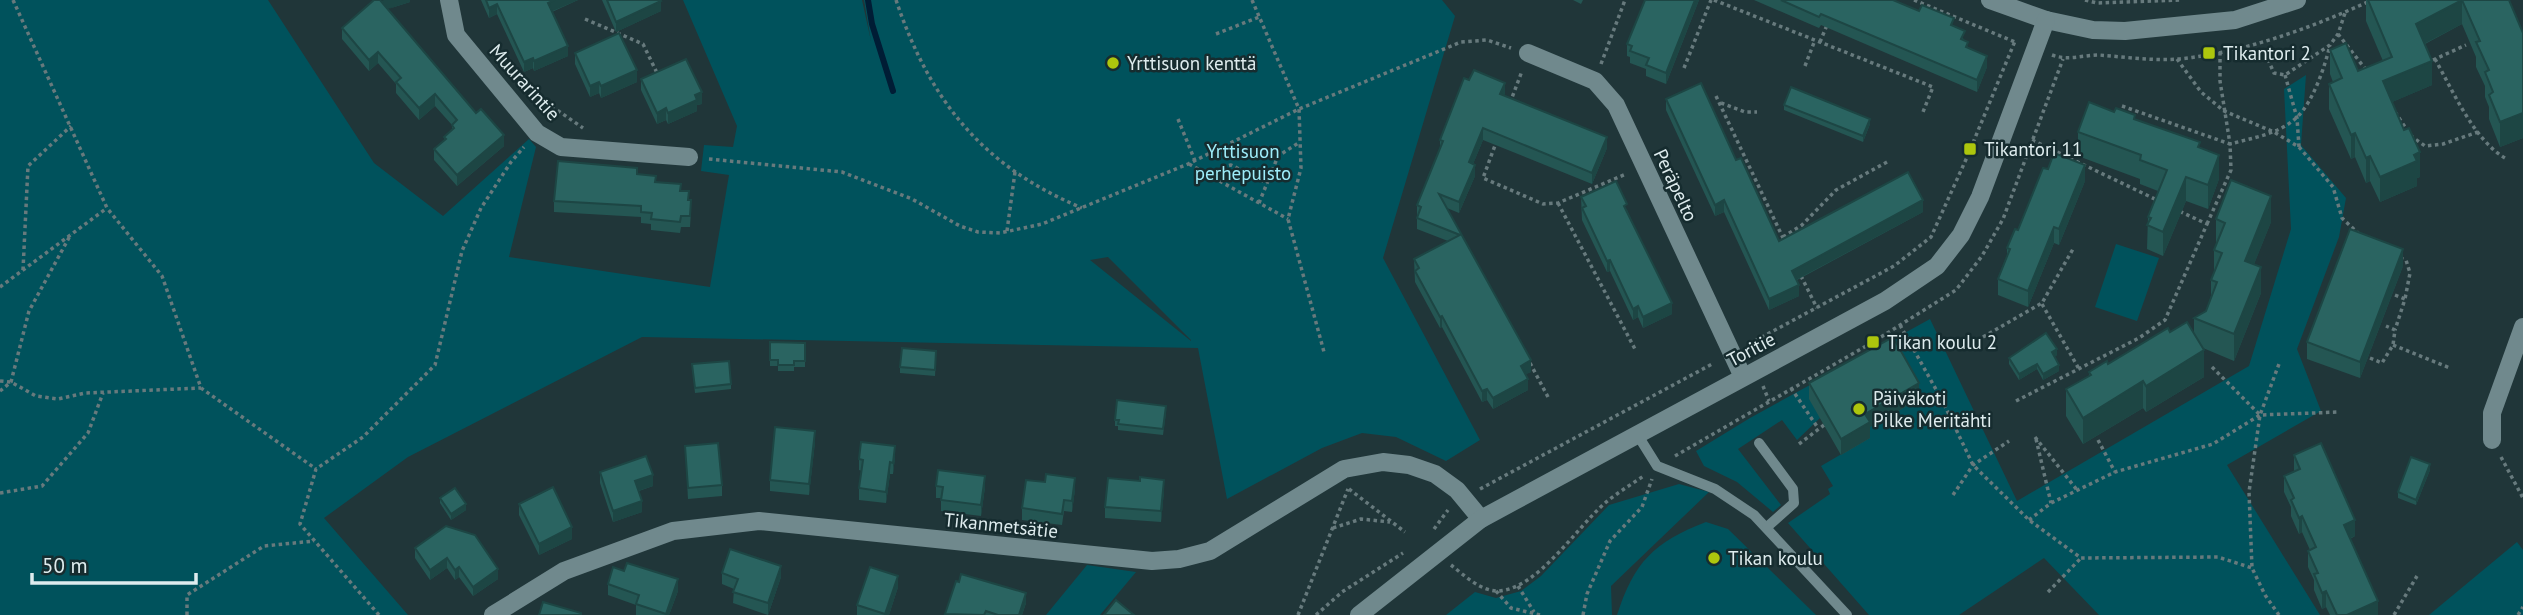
<svg xmlns="http://www.w3.org/2000/svg" width="2523" height="615" font-family="'PT Sans',sans-serif">
<style>
.green{fill:#00525c;fill-rule:evenodd}
.lines{fill:none;stroke-linecap:round;stroke-linejoin:round}
.stream{stroke:#001d35;stroke-width:6}
.path{stroke:#677a7d;stroke-width:3.5;stroke-dasharray:3.5 3.5;stroke-linecap:butt}
.lane{stroke:#70898d;stroke-width:10}
.street{stroke:#70898d;stroke-width:18}
.secondary{stroke:#70898d;stroke-width:18}
.wall{fill:#245653}
.shaded-wall{fill:#1d4644}
.building{fill:#2a6461;stroke:#1d4644;stroke-width:2}
.poi-dot{fill:#adc60d;stroke:#162c2f;stroke-width:2.5}
.labels{text-anchor:middle;dominant-baseline:central;stroke-width:5;stroke-linejoin:round;paint-order:stroke}
.poi-label{font-size:19px;fill:#deecee;stroke:#162c2f;text-anchor:start}
.street-label{font-size:19px;fill:#deecee;stroke:#162c2f}
.park-label{font-size:19px;fill:#9eedfa;stroke:#162c2f}
</style>
<rect width="100%" height="100%" fill="#203639"/>
<g class="green">
<path d="M0,0h268l106,163 69,53 86,-77 7,8 -27,110 201,30 19,-112 -28,-4 3,-26 29,2 4,-21 -54,-126h179l9,41 -7,-41h578l13,16 -72,242 97,182 -34,21 -50,-24 -34,-4 -40,15 -95,51 -29,-151 -556,-11 -234,120 -84,61 84,97h-408zM1108,257l83,83v1l-101,-81z"/>
<polygon points="2306,75 2301,145 2346,198 2339,237 2297,349 2321,411 2227,465 2320,615 2099,615 2044,558 1959,615 1869,615 1788,523 1830,494 1828,489 1833,486 1821,466 1869,438 1820,418 1797,440 1782,420 1738,449 1781,505 1773,512 1737,482 1704,466 1696,451 1750,418 1930,319 2017,501 2249,366 2291,229 2284,89"/>
<polygon points="2116,244 2159,258 2137,321 2095,307"/>
<polygon points="1679,484 1709,492 1611,586 1612,615 1446,615 1475,592 1496,598 1521,591 1541,576 1609,505"/>
<path d="M1706,522l22,7 88,86h-199c17,-53 37,-73 89,-93z"/>
<polygon points="2517,542 2523,550 2523,615 2429,615"/>
<polygon points="1087,565 1136,572 1100,615 1046,615"/>
</g>
<g class="lines">
<polyline class="stream" points="868,0 872,24 893,91"/>
<g class="path">
<polyline points="13,0 107,208 162,276 201,388 316,469"/>
<path d="M896,0c34,101 86,166 186,208"/>
<polyline points="1252,0 1299,109 1301,168 1288,219 1324,352"/>
<polyline points="1714,0 1933,87 1923,112"/>
<polyline points="1914,0 2015,42"/>
<polyline points="2085,0 2097,3 2180,0"/>
<polyline points="585,19 643,44 658,75"/>
<polyline points="1216,34 1259,17"/>
<polyline points="2338,34 2367,71"/>
<polyline points="1820,42 1827,25"/>
<path d="M2220,52v29l10,63c22,-6 49,-10 66,-26 17,-15 29,-52 34,-73"/>
<polyline points="2265,53 2274,73 2285,75 2330,45 2338,34 2345,13"/>
<path d="M2052,55c16,6 31,0 47,0 26,2 54,6 80,4 67,-7 132,-31 193,-59"/>
<polyline points="2177,59 2201,92 2224,111 2274,132 2299,147 2333,187 2342,218 2360,235"/>
<path d="M2435,59c18,32 39,81 70,99"/>
<polyline points="2433,60 2466,45"/>
<polyline points="1601,64 1625,0"/>
<polyline points="1805,66 1815,40"/>
<polyline points="1684,68 1711,0"/>
<polyline points="2285,75 2297,118 2299,147"/>
<polyline points="1716,96 1784,240"/>
<polyline points="538,103 557,110 583,128"/>
<polyline points="1510,103 1522,71"/>
<polyline points="1721,103 1745,112 1757,112"/>
<polyline points="2122,106 2230,144 2231,170 2207,224"/>
<polyline points="2395,112 2411,136 2425,146 2443,144 2478,132"/>
<polyline points="1178,119 1195,161"/>
<polyline points="1497,140 1483,178 1543,204 1558,203 1626,174"/>
<polyline points="2032,140 2157,200"/>
<polyline points="709,159 842,172 912,199 960,226 978,232 1000,233 1042,224 1188,164 1299,109 1461,42 1487,40 1511,48"/>
<polyline points="1189,164 1288,219"/>
<polyline points="1213,178 1223,167 1231,165 1267,183"/>
<polyline points="1259,203 1278,156 1300,142"/>
<polyline points="1558,203 1636,351"/>
<polyline points="1007,231 1015,172"/>
<polyline points="1783,237 1802,225 1836,190 1887,162"/>
<polyline points="2400,258 2406,260 2410,273 2405,299"/>
<polyline points="23,270 28,166 71,126"/>
<polyline points="1801,276 1817,308"/>
<polyline points="0,287 107,208"/>
<polyline points="2395,295 2405,299 2395,330"/>
<polyline points="2042,304 2079,369"/>
<polyline points="1900,325 1943,402 1973,465 2029,520 2081,558 2218,557 2252,568"/>
<polyline points="1983,337 2042,303 2073,249"/>
<polyline points="1749,344 1894,266 1931,237 1968,155 2015,41"/>
<polyline points="2393,345 2450,368"/>
<polyline points="2370,358 2382,363 2393,345 2395,330 2386,326"/>
<polyline points="1530,363 1548,397"/>
<polyline points="2212,367 2260,415"/>
<polyline points="0,381 11,382 36,396 58,399 85,393 201,388"/>
<polyline points="1763,386 1769,401"/>
<polyline points="1791,388 1818,428"/>
<polyline points="0,391 11,382 29,311 71,234"/>
<polyline points="2016,401 2139,338 2165,320 2207,224 2179,211"/>
<polyline points="2035,437 2077,490"/>
<polyline points="2036,439 2051,503"/>
<polyline points="2098,440 2115,472"/>
<polyline points="1799,444 1824,425"/>
<polyline points="1675,456 1873,342 1956,290 1982,256 2003,219 2063,59"/>
<polyline points="2501,457 2523,498"/>
<polyline points="1349,489 1405,532"/>
<polyline points="1480,489 1714,363"/>
<polyline points="0,493 42,486 88,433 103,393"/>
<polyline points="1953,495 1973,465 2009,441"/>
<polyline points="2029,520 2051,503 2115,472 2213,444 2260,415 2339,412"/>
<polyline points="1333,528 1361,519 1390,522"/>
<polyline points="1434,529 1448,510"/>
<path d="M1451,565c13,10 29,26 47,26 40,-2 78,-63 107,-88 12,-10 27,-19 40,-28"/>
<polyline points="1518,586 1534,612"/>
<polyline points="1496,591 1511,608 1540,615"/>
<polyline points="2048,592 2081,558"/>
<polyline points="187,615 187,595 264,546 314,541"/>
<polyline points="379,615 300,524 316,469 363,437 435,365 462,251 481,208 511,162 524,147"/>
<polyline points="1298,615 1348,489"/>
<polyline points="1316,615 1342,592 1403,553"/>
<polyline points="1583,615 1587,594 1610,541 1642,507 1652,479"/>
<polyline points="2279,615 2265,595 2252,568 2249,492 2260,415 2279,364"/>
<polyline points="2394,615 2417,576"/>
<polyline points="2518,615 2523,607"/>
</g>
<g class="lane">
<polyline points="1637,434 1657,466 1715,489 1754,515 1847,615"/>
<polyline points="1759,443 1793,489 1794,503 1767,527"/>
</g>
<g class="street">
<polyline points="449,0 456,35 537,133 561,147 689,157"/>
<polyline points="1528,53 1595,81 1616,105 1743,377"/>
<polyline points="2492,440 2492,413 2523,327"/>
<polyline points="493,615 564,571 673,531 759,521 1152,561 1179,559 1210,551 1344,469 1383,462 1409,465 1435,474 1457,490 1481,519"/>
</g>
<g class="secondary">
<polyline points="1990,0 2046,20 2093,30 2125,31 2235,20 2297,0"/>
<polyline points="1359,615 1481,519 1885,301 1937,266 1961,235 1980,197 2046,20"/>
</g>
</g>
<g class="wall">
<polygon points="410,0 410,2 388,9 504,146 457,186 434,160 434,149 444,140 444,137 452,131 452,125 435,106 419,120 396,93 396,84 378,63 369,71 342,39 342,28"/>
<polygon points="481,0 578,0 552,12 568,56 534,71 533,68 524,72 497,14 489,18"/>
<polygon points="602,0 660,0 661,11 616,32"/>
<polygon points="1573,0 1583,0 1581,4"/>
<polygon points="1699,0 1666,84 1646,76 1646,69 1630,63 1630,57 1627,56 1627,44"/>
<polygon points="1754,0 1893,0 1954,26 1965,41 1968,48 1987,67 1977,92 1821,25 1819,28"/>
<polygon points="2366,0 2509,0 2523,33 2523,138 2500,147 2489,119 2489,107 2485,97 2485,86 2476,67 2476,57 2462,24 2425,44 2432,85 2392,102 2420,177 2417,178 2417,186 2380,202 2370,181 2366,183 2355,157 2351,159 2329,109 2329,84 2333,82 2330,74 2330,50 2358,71 2383,61 2366,21"/>
<polygon points="575,53 637,82 601,98 599,93 590,97 575,64"/>
<polygon points="641,79 702,104 697,105 697,111 668,124 666,120 657,124 641,90"/>
<polygon points="1505,94 1504,96 1607,148 1592,184 1483,140 1473,164 1475,176 1459,213 1447,208 1531,372 1525,374 1528,390 1493,409 1487,400 1482,402 1442,327 1440,328 1415,282 1414,259 1448,241 1417,229 1417,205 1440,149 1440,140"/>
<polygon points="1666,99 1736,160 1779,241 1923,212 1797,280 1799,296 1769,310 1724,212 1715,216 1666,110"/>
<polygon points="1784,105 1870,124 1863,142 1784,110"/>
<polygon points="2135,120 2200,148 2219,179 2208,209 2186,201 2163,256 2147,249 2148,217 2158,191 2140,184 2140,179 2078,156 2078,132"/>
<polygon points="637,174 681,191 689,200 691,211 690,227 681,227 680,233 651,230 651,224 641,223 641,217 554,212 554,201"/>
<polygon points="2085,181 2059,245 2054,243 2028,307 1998,295 1998,279 2007,258 2007,248"/>
<polygon points="1581,197 1627,210 1672,314 1643,328 1638,317 1633,320 1610,271 1607,272 1582,220"/>
<polygon points="2216,219 2271,222 2254,264 2261,293 2234,361 2203,348 2204,377 2146,412 2143,408 2083,444 2066,416 2066,389 2089,376 2089,372 2108,364 2170,332 2194,333 2194,318 2206,311 2211,296 2211,280 2214,273 2214,250 2216,245"/>
<polygon points="2403,266 2360,378 2307,359 2307,342"/>
<polygon points="770,342 805,343 805,367 794,367 794,371 778,371 778,366 770,366"/>
<polygon points="2057,355 2054,357 2059,371 2043,380 2037,369 2019,380 2009,364 2009,358"/>
<polygon points="936,357 935,376 900,373 900,367"/>
<polygon points="692,364 731,384 731,389 695,393"/>
<polygon points="1809,383 1919,399 1870,427 1870,438 1841,455 1809,399"/>
<polygon points="1166,412 1163,435 1118,430 1118,426 1115,426 1115,420"/>
<polygon points="815,442 809,495 770,491 770,480"/>
<polygon points="685,446 722,485 722,496 688,499"/>
<polygon points="2294,455 2355,536 2350,539 2378,615 2330,615 2326,607 2322,609 2314,590 2314,580 2308,567 2308,551 2310,550 2302,532 2299,534 2291,516 2291,507 2284,492 2284,476 2294,472"/>
<polygon points="895,457 893,474 890,474 886,503 859,500 859,488 862,471 859,470 859,459"/>
<polygon points="2430,470 2416,505 2398,498 2398,492"/>
<polygon points="600,472 653,486 639,491 642,512 613,522 600,483"/>
<polygon points="1140,481 1164,491 1161,522 1105,518 1105,507"/>
<polygon points="936,486 985,487 981,516 941,511 941,498 936,498"/>
<polygon points="1075,489 1072,512 1064,511 1062,525 1022,520 1022,508"/>
<polygon points="440,498 466,510 451,520 440,503"/>
<polygon points="519,504 572,539 539,555 519,515"/>
<polygon points="446,526 498,579 473,596 459,577 455,580 447,568 430,580 415,558 415,548"/>
<polygon points="722,573 781,577 768,615 733,603 734,589 722,584"/>
<polygon points="956,581 1026,603 1022,615 945,615"/>
<polygon points="608,584 678,591 669,615 636,615 636,605 608,595"/>
<polygon points="898,587 889,615 857,615 857,605"/>
</g>
<g class="shaded-wall">
<polygon points="384,0 410,0 410,2 381,11 381,1"/>
<polygon points="555,0 578,0 548,13 548,3"/>
<polygon points="1695,0 1699,0 1666,84 1666,73"/>
<polygon points="2462,0 2462,24 2416,48 2416,24"/>
<polygon points="661,1 661,11 616,32 616,22"/>
<polygon points="497,4 497,14 489,18 489,8"/>
<polygon points="568,46 568,56 534,71 534,61"/>
<polygon points="378,52 378,63 369,71 369,60"/>
<polygon points="1987,56 1987,67 1977,92 1977,80"/>
<polygon points="533,58 533,68 524,72 524,62"/>
<polygon points="2432,61 2432,85 2383,106 2383,81"/>
<polygon points="637,70 637,82 601,98 601,86"/>
<polygon points="599,82 599,93 590,97 590,86"/>
<polygon points="1505,83 1505,94 1500,105 1500,94"/>
<polygon points="702,92 702,104 697,105 697,111 668,124 668,113 695,95"/>
<polygon points="435,94 435,106 419,120 419,108"/>
<polygon points="666,108 666,120 657,124 657,113"/>
<polygon points="2523,113 2523,138 2500,147 2500,122"/>
<polygon points="1870,119 1870,124 1863,142 1863,136"/>
<polygon points="1483,128 1483,140 1469,174 1469,162"/>
<polygon points="2355,133 2355,157 2351,159 2351,135"/>
<polygon points="504,135 504,146 457,186 457,175"/>
<polygon points="1607,137 1607,148 1592,184 1592,173"/>
<polygon points="2420,152 2420,177 2417,178 2417,186 2380,202 2380,177"/>
<polygon points="2219,155 2219,179 2208,209 2208,185"/>
<polygon points="2370,156 2370,181 2366,183 2366,158"/>
<polygon points="1475,165 1475,176 1459,213 1459,202"/>
<polygon points="2085,165 2085,181 2059,245 2059,229"/>
<polygon points="2186,177 2186,201 2163,256 2163,232"/>
<polygon points="2271,196 2271,222 2245,287 2245,261"/>
<polygon points="1724,200 1724,212 1715,216 1715,205"/>
<polygon points="1923,200 1923,212 1792,282 1792,271"/>
<polygon points="2054,227 2054,243 2028,307 2028,291"/>
<polygon points="2403,249 2403,266 2360,378 2360,362"/>
<polygon points="1610,260 1610,271 1607,272 1607,261"/>
<polygon points="2261,267 2261,293 2234,361 2234,334"/>
<polygon points="1799,285 1799,296 1769,310 1769,299"/>
<polygon points="1672,303 1672,314 1643,328 1643,317"/>
<polygon points="1638,306 1638,317 1633,320 1633,309"/>
<polygon points="1442,316 1442,327 1440,328 1440,317"/>
<polygon points="2057,349 2057,355 2052,358 2052,352"/>
<polygon points="2204,350 2204,377 2146,412 2146,386"/>
<polygon points="1531,360 1531,372 1521,377 1521,366"/>
<polygon points="2037,364 2037,369 2019,380 2019,374"/>
<polygon points="2059,365 2059,371 2043,380 2043,374"/>
<polygon points="1528,379 1528,390 1493,409 1493,398"/>
<polygon points="2143,381 2143,408 2083,444 2083,418"/>
<polygon points="1919,383 1919,399 1870,427 1870,438 1841,455 1841,439 1865,414"/>
<polygon points="1487,389 1487,400 1482,402 1482,391"/>
<polygon points="815,431 815,442 809,495 809,484"/>
<polygon points="895,446 895,457 893,474 893,463"/>
<polygon points="890,462 890,474 886,503 886,492"/>
<polygon points="2430,464 2430,470 2416,505 2416,500"/>
<polygon points="653,475 653,486 635,492 635,481"/>
<polygon points="985,476 985,487 981,516 981,505"/>
<polygon points="1075,478 1075,489 1072,512 1072,501"/>
<polygon points="1164,480 1164,491 1161,522 1161,511"/>
<polygon points="642,501 642,512 613,522 613,511"/>
<polygon points="466,504 466,510 451,520 451,514"/>
<polygon points="2302,516 2302,532 2299,534 2299,518"/>
<polygon points="2355,520 2355,536 2344,541 2344,525"/>
<polygon points="572,527 572,539 539,555 539,544"/>
<polygon points="447,558 447,568 430,580 430,570"/>
<polygon points="781,566 781,577 768,615 768,603"/>
<polygon points="459,567 459,577 455,580 455,570"/>
<polygon points="498,569 498,579 473,596 473,587"/>
<polygon points="898,576 898,587 889,615 885,615"/>
<polygon points="678,579 678,591 669,615 666,615"/>
<polygon points="2326,591 2326,607 2322,609 2322,593"/>
<polygon points="1026,593 1026,603 1022,615 1019,615"/>
<polygon points="2378,601 2378,615 2347,615"/>
</g>
<g class="building">
<polygon points="374,0 380,0 476,113 481,109 504,135 457,175 434,149 446,139 444,137 454,128 452,125 457,120 435,94 419,108 396,82 401,78 378,52 369,60 342,28"/>
<polygon points="486,0 555,0 548,3 568,46 534,61 533,58 524,62 497,4 489,8"/>
<polygon points="607,0 660,0 661,1 616,22"/>
<polygon points="1645,0 1695,0 1666,73 1646,65 1649,58 1630,51 1632,46 1627,44"/>
<polygon points="1781,0 1893,0 1919,11 1922,5 1954,18 1951,25 1965,31 1961,39 1968,42 1966,47 1987,56 1977,80 1821,14 1819,17"/>
<polygon points="2368,0 2462,0 2416,24 2432,61 2383,81 2404,130 2409,128 2420,152 2414,155 2417,161 2380,177 2370,156 2366,158 2355,133 2351,135 2329,84 2342,78 2330,50 2346,43 2358,71 2392,57"/>
<polygon points="2462,0 2509,0 2523,33 2523,113 2500,122 2489,95 2493,92 2485,72 2489,70 2476,42 2480,41"/>
<polygon points="619,33 637,70 601,86 599,82 590,86 575,53"/>
<polygon points="686,59 702,92 695,95 697,100 668,113 666,108 657,113 641,79"/>
<polygon points="1474,70 1505,83 1500,94 1607,137 1592,173 1483,128 1469,162 1475,165 1459,202 1439,194 1531,360 1521,366 1528,379 1493,398 1487,389 1482,391 1442,316 1440,317 1415,271 1419,268 1414,259 1460,235 1417,218 1421,207 1417,205 1443,141 1440,140 1464,78 1469,80"/>
<polygon points="1701,83 1736,160 1741,158 1779,241 1908,172 1923,200 1792,271 1799,285 1769,299 1724,200 1715,205 1666,99"/>
<polygon points="1791,87 1870,119 1863,136 1784,105"/>
<polygon points="2089,102 2114,112 2116,108 2135,115 2134,119 2200,142 2198,147 2219,155 2208,185 2186,177 2163,232 2147,225 2151,218 2148,217 2167,170 2140,160 2141,155 2078,132"/>
<polygon points="2054,153 2085,165 2059,229 2054,227 2028,291 1998,279 2010,249 2007,248 2015,229 2018,230 2043,168 2048,169"/>
<polygon points="558,161 637,168 637,174 656,176 655,182 681,184 680,191 689,191 688,200 691,200 690,216 681,216 680,222 651,219 652,213 641,212 641,206 554,201"/>
<polygon points="2231,180 2271,196 2245,261 2261,267 2234,334 2194,318 2206,311 2217,282 2211,280 2222,253 2214,250 2225,223 2216,219"/>
<polygon points="1616,181 1627,204 1624,206 1672,303 1643,317 1638,306 1633,309 1610,260 1607,261 1582,208 1586,206 1581,197"/>
<polygon points="2350,229 2403,249 2360,362 2307,342"/>
<polygon points="2187,322 2204,350 2146,386 2143,381 2083,418 2066,389 2091,375 2089,372 2107,361 2108,364 2168,328 2170,332"/>
<polygon points="2046,333 2057,349 2052,352 2059,365 2043,374 2037,364 2019,374 2009,358"/>
<polygon points="1893,337 1919,383 1865,414 1870,422 1841,439 1809,383"/>
<polygon points="770,342 805,343 805,361 794,361 794,365 778,365 778,360 770,360"/>
<polygon points="902,348 936,351 935,370 900,367"/>
<polygon points="729,361 731,384 695,388 692,364"/>
<polygon points="1117,400 1166,406 1163,429 1118,424 1119,420 1115,420"/>
<polygon points="775,427 815,431 809,484 770,480"/>
<polygon points="861,442 895,446 893,463 890,462 886,492 859,488 863,460 859,459"/>
<polygon points="718,443 722,485 688,488 685,446"/>
<polygon points="2321,443 2355,520 2344,525 2378,601 2347,615 2337,615 2326,591 2322,593 2314,574 2318,573 2308,551 2316,547 2302,516 2299,518 2291,500 2294,498 2284,476 2300,469 2294,455"/>
<polygon points="646,456 653,475 635,481 642,501 613,511 600,472"/>
<polygon points="2411,457 2430,464 2416,500 2398,492"/>
<polygon points="938,470 985,476 981,505 941,500 943,487 936,486"/>
<polygon points="1046,474 1075,478 1072,501 1064,500 1062,514 1022,508 1026,480 1045,482"/>
<polygon points="1140,477 1164,480 1161,511 1105,507 1108,478 1140,481"/>
<polygon points="553,487 572,527 539,544 519,504"/>
<polygon points="455,488 466,504 451,514 440,498"/>
<polygon points="446,526 475,535 498,569 473,587 459,567 455,570 447,558 430,570 415,548"/>
<polygon points="730,549 781,566 768,603 733,592 738,579 722,573"/>
<polygon points="627,563 678,579 666,614 636,604 639,595 608,584 613,567 624,571"/>
<polygon points="870,567 898,576 885,614 857,605"/>
<polygon points="961,574 1026,593 1019,615 998,615 986,611 984,615 945,614 956,581 959,582"/>
<polygon points="1116,600 1134,615 1104,615"/>
<polygon points="543,602 581,613 581,615 539,615"/>
</g>
<g class="poi-dot">
<rect x="2202" y="46" width="14" height="14" rx="3.5"/>
<circle cx="1113" cy="63" r="7"/>
<rect x="1963" y="142" width="14" height="14" rx="3.5"/>
<rect x="1866" y="335" width="14" height="14" rx="3.5"/>
<circle cx="1859" cy="409" r="7"/>
<circle cx="1714" cy="558" r="7"/>
</g>
<g class="labels">
<g class="poi-label">
<text x="2223" y="53">Tikantori 2</text>
<text x="1127" y="63">Yrttisuon kenttä</text>
<text x="1984" y="149">Tikantori 11</text>
<text x="1887" y="342">Tikan koulu 2</text>
<text x="1873" y="398">Päiväkoti<tspan x="1873" dy="22">Pilke Meritähti</tspan></text>
<text x="1728" y="558">Tikan koulu</text>
</g>
<g class="street-label">
<text transform="translate(525 82) rotate(48)">Muurarintie</text>
<text transform="translate(1676 185) rotate(65)">Peräpelto</text>
<text transform="translate(1751 349) rotate(-28)">Toritie</text>
<text transform="translate(1001 525) rotate(6)">Tikanmetsätie</text>
</g>
<g class="park-label">
<text x="1243" y="151">Yrttisuon<tspan x="1243" dy="22">perhepuisto</tspan></text>
</g>
</g>
<path d="M32 573v10h164v-10" fill="none" stroke="#deecee" stroke-width="3.5"/>
<text x="42" y="573" font-size="21" fill="#deecee" stroke="#162c2f" stroke-width="5" paint-order="stroke">50 m</text>
</svg>
